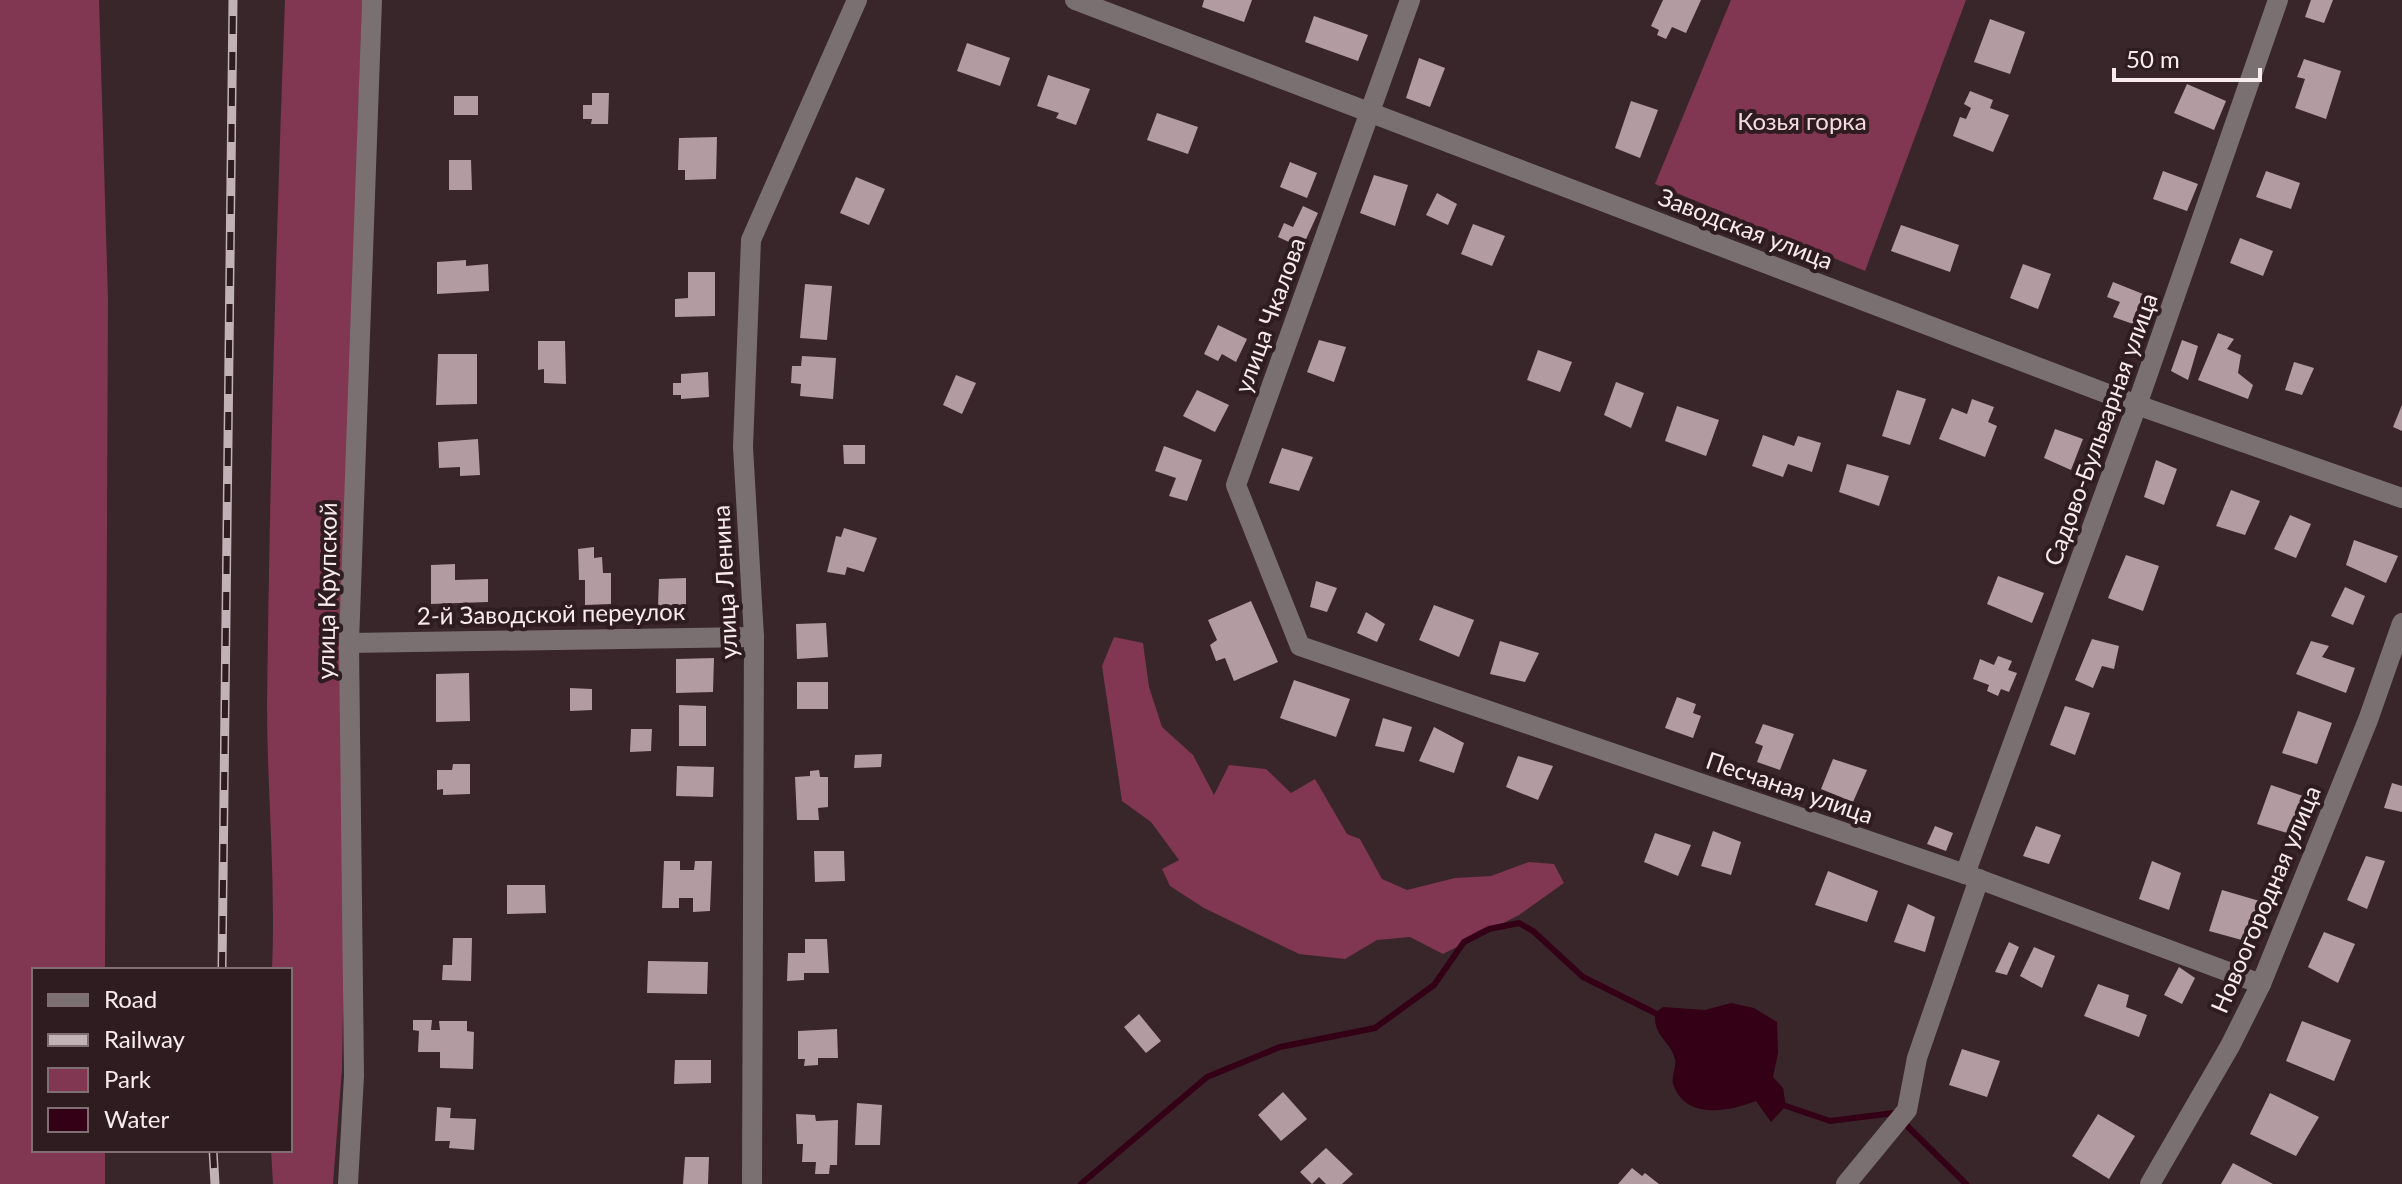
<svg xmlns="http://www.w3.org/2000/svg" width="2402" height="1184" font-family="Lato,sans-serif">
<style>
.green{fill:#813651}
.water{fill:#340015}
.lines{fill:none;stroke-linecap:round;stroke-linejoin:round}
.stream{stroke:#340015;stroke-width:6}
.building{fill:#b29ba1}
.minor{stroke:#7a7072;stroke-width:20}
.rail-casing{stroke:#c0b2b6;stroke-width:9}
.rail{stroke:#2e1c21;stroke-width:6;stroke-dasharray:18;stroke-linecap:butt}
.labels{text-anchor:middle;dominant-baseline:central;stroke-width:8;stroke-linejoin:round;paint-order:stroke}
.park-label{font-size:24px;fill:#f4dbe1;stroke:#2e1c21}
.street-label{font-size:24px;fill:#f8ebee;stroke:#2e1c21}
</style>
<rect width="100%" height="100%" fill="#38262b"/>
<g class="green">
<polygon points="0,0 99,0 108,299 105,970 34,970 34,1150 105,1150 105,1184 0,1184"/>
<path d="M285,0h77l-5,154 -15,915 -9,115h-60l-2,-34h19v-180h-18c4,-89 -5,-178 -5,-267 3,-234 9,-469 18,-703z"/>
<polygon points="1731,0 1966,0 1865,271 1655,184"/>
<polygon points="1114,637 1143,643 1149,687 1162,727 1193,755 1214,795 1229,765 1266,769 1291,793 1315,779 1347,834 1360,839 1382,879 1407,890 1455,878 1491,876 1529,862 1554,864 1564,883 1519,915 1443,954 1410,937 1377,940 1345,959 1299,954 1204,908 1170,886 1162,869 1179,860 1151,822 1122,801 1102,666"/>
</g>
<path class="water" d="M1731,1003l23,5 23,14 1,31 -5,24 10,11 3,18 -15,16 -15,-21c-28,11 -71,19 -83,-17 -2,-8 4,-18 2,-25 -5,-19 -22,-22 -20,-46l8,-6 42,3z"/>
<g class="lines">
<g class="stream">
<polyline points="1786,1106 1830,1121 1894,1113 1966,1184"/>
<polyline points="1081,1184 1207,1077 1280,1047 1375,1028 1434,985 1464,942 1489,929 1519,923 1533,931 1583,977 1655,1013"/>
</g>
</g>
<g class="building">
<polygon points="1204,0 1252,0 1244,22 1202,7"/>
<polygon points="1663,0 1701,0 1686,33 1672,27 1666,39 1657,35 1659,30 1651,26"/>
<polygon points="2311,0 2333,0 2324,23 2305,17"/>
<polygon points="1314,16 1368,35 1358,61 1305,42"/>
<polygon points="1990,19 2025,32 2010,74 1974,62"/>
<polygon points="967,43 1010,58 1000,86 957,71"/>
<polygon points="1419,58 1445,68 1430,107 1406,98"/>
<polygon points="2304,59 2341,71 2326,119 2295,108 2305,79 2297,77"/>
<polygon points="1048,75 1090,89 1076,125 1056,118 1059,113 1037,106"/>
<polygon points="2187,84 2226,101 2214,130 2174,113"/>
<polygon points="1970,91 1993,100 1990,108 2009,115 1993,152 1953,136 1960,117 1966,119 1971,108 1964,104"/>
<polygon points="592,93 609,93 608,124 591,124 592,119 583,119 583,105 592,105"/>
<rect x="454" y="96" width="24" height="19"/>
<polygon points="1631,101 1658,110 1640,158 1615,148"/>
<polygon points="1157,113 1198,127 1188,154 1147,140"/>
<polygon points="717,137 716,179 685,180 685,170 678,170 679,138"/>
<polygon points="449,160 471,160 472,190 449,190"/>
<polygon points="1290,162 1317,173 1307,198 1280,187"/>
<polygon points="2163,171 2198,184 2187,211 2153,199"/>
<polygon points="2266,171 2300,183 2291,209 2256,197"/>
<polygon points="1374,175 1408,185 1395,226 1360,213"/>
<polygon points="856,177 885,189 869,225 840,213"/>
<polygon points="1437,193 1457,204 1448,225 1426,215"/>
<polygon points="1303,206 1318,213 1302,248 1278,237 1284,223 1293,227"/>
<polygon points="1473,224 1505,236 1492,266 1461,254"/>
<polygon points="1901,225 1959,245 1950,272 1891,251"/>
<polygon points="2240,238 2273,251 2263,276 2230,263"/>
<polygon points="466,260 466,266 488,264 489,291 437,294 437,262"/>
<polygon points="2023,264 2051,274 2038,309 2010,298"/>
<polygon points="688,272 715,272 715,316 675,317 675,299 688,298"/>
<polygon points="2113,282 2148,296 2136,325 2113,317 2120,302 2107,297"/>
<polygon points="805,284 832,286 827,340 800,338"/>
<polygon points="1218,325 1247,339 1236,362 1222,354 1218,361 1204,354"/>
<polygon points="2218,333 2234,339 2227,349 2241,355 2238,373 2253,385 2248,399 2198,380"/>
<polygon points="1319,340 1346,347 1334,382 1307,372"/>
<polygon points="2182,340 2198,346 2188,380 2171,371"/>
<polygon points="538,341 565,341 566,384 544,383 544,369 538,370"/>
<polygon points="1538,350 1572,362 1560,392 1527,380"/>
<polygon points="438,354 477,354 477,404 436,405"/>
<polygon points="802,356 836,358 833,399 800,396 801,384 791,383 792,366 801,366"/>
<polygon points="2294,362 2314,368 2302,395 2285,390"/>
<polygon points="708,372 709,397 681,399 681,395 673,395 673,383 681,383 681,374"/>
<polygon points="956,375 976,383 962,414 943,405"/>
<polygon points="1616,382 1644,393 1631,428 1604,415"/>
<polygon points="1197,390 1229,405 1215,432 1183,416"/>
<polygon points="1897,390 1926,399 1910,445 1882,436"/>
<polygon points="1972,399 1994,407 1988,422 1997,426 1985,457 1939,439 1952,408 1967,414"/>
<polygon points="2402,405 2402,431 2393,427"/>
<polygon points="1677,406 1719,420 1706,456 1665,441"/>
<polygon points="2055,429 2083,439 2071,470 2044,458"/>
<polygon points="1763,435 1794,446 1798,436 1821,443 1812,472 1788,464 1783,477 1752,466"/>
<polygon points="478,439 480,475 460,476 460,467 439,468 438,442"/>
<polygon points="843,445 865,445 865,464 844,464"/>
<polygon points="1164,446 1202,460 1187,501 1169,496 1176,478 1155,471"/>
<polygon points="1282,448 1313,457 1299,491 1269,483"/>
<polygon points="2156,460 2177,469 2164,505 2144,497"/>
<polygon points="1847,464 1889,476 1879,506 1839,492"/>
<polygon points="2231,490 2260,501 2245,535 2216,526"/>
<polygon points="2290,515 2311,524 2296,558 2274,549"/>
<polygon points="844,528 877,538 864,572 847,567 845,575 827,572 836,536 841,537"/>
<polygon points="2354,540 2398,556 2386,583 2346,565"/>
<polygon points="594,547 594,558 602,557 603,573 611,573 611,604 585,605 585,580 579,580 578,549"/>
<polygon points="2126,555 2159,566 2143,611 2108,598"/>
<polygon points="455,564 455,580 488,579 488,602 431,604 431,565"/>
<polygon points="1998,576 2044,593 2032,623 1987,604"/>
<polygon points="686,578 686,606 658,607 659,579"/>
<polygon points="1316,581 1337,588 1327,612 1310,607"/>
<polygon points="2345,587 2365,596 2353,625 2331,616"/>
<polygon points="1251,601 1278,662 1234,681 1225,658 1216,661 1210,645 1217,640 1208,620"/>
<polygon points="1434,605 1474,620 1459,657 1419,640"/>
<polygon points="1366,612 1385,624 1377,642 1357,633"/>
<polygon points="826,623 828,657 797,659 796,624"/>
<polygon points="2092,639 2119,646 2114,669 2102,666 2093,688 2075,680"/>
<polygon points="1500,641 1539,653 1525,682 1490,674"/>
<polygon points="2311,641 2329,646 2322,657 2355,668 2346,693 2296,674"/>
<polygon points="1998,656 2012,661 2008,670 2017,673 2009,692 2001,689 1998,696 1987,691 1989,685 1973,679 1980,659 1994,665"/>
<polygon points="714,658 713,692 676,693 676,659"/>
<polygon points="469,673 470,721 436,722 436,674"/>
<polygon points="1294,680 1350,699 1336,737 1280,718"/>
<rect x="797" y="682" width="31" height="27"/>
<polygon points="570,688 592,689 592,710 570,711"/>
<polygon points="1677,697 1696,704 1693,713 1701,716 1693,738 1665,728"/>
<polygon points="679,705 706,706 706,746 679,746"/>
<polygon points="2065,706 2090,713 2075,755 2050,745"/>
<polygon points="2298,711 2332,723 2317,764 2282,753"/>
<polygon points="1383,718 1412,727 1404,752 1375,746"/>
<polygon points="1763,724 1794,734 1780,770 1757,762 1763,746 1755,743"/>
<polygon points="1434,727 1464,743 1454,773 1419,761"/>
<polygon points="631,729 652,729 651,751 630,752"/>
<polygon points="882,754 881,767 854,768 855,755"/>
<polygon points="1518,756 1553,766 1538,800 1506,787"/>
<polygon points="1833,759 1867,770 1853,802 1821,789"/>
<polygon points="453,764 470,764 470,794 443,795 443,789 437,790 437,770 452,770"/>
<polygon points="677,766 714,767 713,797 676,796"/>
<polygon points="819,770 820,777 828,777 828,807 818,808 819,820 797,820 795,777 810,776 810,771"/>
<polygon points="2392,783 2402,786 2402,812 2384,808"/>
<polygon points="2271,785 2309,798 2294,835 2257,824"/>
<polygon points="1935,826 1953,833 1946,851 1927,844"/>
<polygon points="2036,826 2061,835 2049,864 2023,856"/>
<polygon points="1713,831 1741,842 1731,875 1701,866"/>
<polygon points="1655,833 1691,845 1678,876 1644,862"/>
<polygon points="814,851 844,851 845,881 815,882"/>
<polygon points="2366,856 2385,861 2367,909 2347,900"/>
<polygon points="664,861 680,861 680,870 694,870 695,861 712,861 710,911 693,912 693,898 679,898 679,908 662,908"/>
<polygon points="2152,861 2181,873 2169,910 2139,899"/>
<polygon points="1828,871 1878,891 1867,922 1815,905"/>
<polygon points="507,885 545,885 546,913 507,914"/>
<polygon points="2222,890 2263,902 2249,942 2209,931"/>
<polygon points="1908,904 1935,917 1925,952 1894,942"/>
<polygon points="2324,932 2355,944 2338,983 2308,967"/>
<polygon points="453,938 472,938 471,981 442,980 443,965 452,965"/>
<polygon points="805,939 827,939 829,973 804,973 804,980 787,981 788,953 805,953"/>
<polygon points="2009,942 2019,947 2007,975 1995,972"/>
<polygon points="2034,947 2055,956 2042,988 2020,976"/>
<polygon points="648,961 708,962 707,994 647,993"/>
<polygon points="2179,967 2195,978 2182,1004 2164,995"/>
<polygon points="2098,984 2129,995 2126,1007 2147,1015 2139,1037 2084,1016"/>
<polygon points="1139,1014 1161,1041 1146,1053 1124,1027"/>
<polygon points="413,1020 432,1020 431,1030 440,1030 439,1021 467,1021 467,1031 474,1032 473,1069 440,1068 440,1052 418,1052 419,1031 413,1030"/>
<polygon points="2302,1021 2351,1040 2334,1081 2286,1061"/>
<polygon points="837,1029 838,1058 818,1058 818,1065 804,1066 805,1059 798,1059 798,1031"/>
<polygon points="1962,1049 2000,1061 1987,1097 1949,1085"/>
<polygon points="675,1060 711,1060 711,1083 674,1084"/>
<polygon points="1283,1092 1307,1119 1281,1141 1258,1115"/>
<polygon points="2270,1093 2319,1117 2296,1156 2250,1134"/>
<polygon points="857,1103 882,1105 880,1145 855,1145"/>
<polygon points="437,1107 451,1108 450,1118 476,1119 474,1150 449,1148 450,1141 435,1141"/>
<polygon points="796,1114 815,1115 816,1121 838,1120 837,1165 830,1165 829,1174 815,1174 816,1162 802,1162 803,1144 797,1144"/>
<polygon points="2098,1114 2135,1136 2109,1179 2072,1156"/>
<polygon points="1326,1148 1353,1174 1342,1184 1326,1184 1319,1177 1312,1184 1300,1172"/>
<polygon points="685,1157 709,1157 708,1184 683,1184"/>
<polygon points="2233,1163 2273,1184 2221,1184"/>
<polygon points="1632,1168 1642,1176 1645,1173 1659,1184 1618,1184"/>
</g>
<g class="lines">
<g class="minor">
<polyline points="1075,0 2137,405 2402,498"/>
<polyline points="1410,0 1236,485 1300,646 1965,874 2261,984"/>
<polyline points="349,643 754,637"/>
<polyline points="1965,874 2137,405 2278,0"/>
<polyline points="348,1184 354,1076 349,643 372,0"/>
<polyline points="752,1184 754,637 743,447 751,240 857,0"/>
<polyline points="1846,1184 1907,1110 1917,1058 1979,879"/>
<polyline points="2150,1184 2230,1046 2261,984 2368,720 2402,623"/>
</g>
<defs>
<g id="rail">
<polyline points="222,970 233,0"/>
<polyline points="213,1150 215,1184"/>
</g>
</defs>
<use href="#rail" class="rail-casing"/>
<use href="#rail" class="rail"/>
</g>
<g class="labels">
<g class="park-label">
<text x="1802" y="120">Козья горка</text>
</g>
<g class="street-label">
<text transform="translate(1746 228) rotate(21)">Заводская улица</text>
<text transform="translate(1269 315) rotate(-70)">улица Чкалова</text>
<text transform="translate(2100 429) rotate(-70)">Садово-Бульварная улица</text>
<text transform="translate(724 582) rotate(-93)">улица Ленина</text>
<text transform="translate(326 591) rotate(-89)">улица Крупской</text>
<text transform="translate(551 613) rotate(-1)">2-й Заводской переулок</text>
<text transform="translate(1790 787) rotate(19)">Песчаная улица</text>
<text transform="translate(2265 899) rotate(-67)">Новоогородная улица</text>
</g>
</g>
<rect x="32" y="968" width="260" height="184" fill="#2e1c21" stroke="#7f6f73" stroke-width="2"/>
<rect x="48" y="994" width="40" height="12" fill="#7a7072" stroke="#7f6f73" stroke-width="2"/>
<text x="104" y="1008" font-size="24" fill="#f8ebee">Road</text>
<rect x="48" y="1034" width="40" height="12" fill="#c0b2b6" stroke="#7f6f73" stroke-width="2"/>
<text x="104" y="1048" font-size="24" fill="#f8ebee">Railway</text>
<rect x="48" y="1068" width="40" height="24" fill="#813651" stroke="#7f6f73" stroke-width="2"/>
<text x="104" y="1088" font-size="24" fill="#f8ebee">Park</text>
<rect x="48" y="1108" width="40" height="24" fill="#340015" stroke="#7f6f73" stroke-width="2"/>
<text x="104" y="1128" font-size="24" fill="#f8ebee">Water</text>
<path d="M2114 68v12h146v-12" fill="none" stroke="#f8ebee" stroke-width="4"/>
<text x="2126" y="68" font-size="24" fill="#f8ebee" stroke="#2e1c21" stroke-width="6" paint-order="stroke">50 m</text>
</svg>
